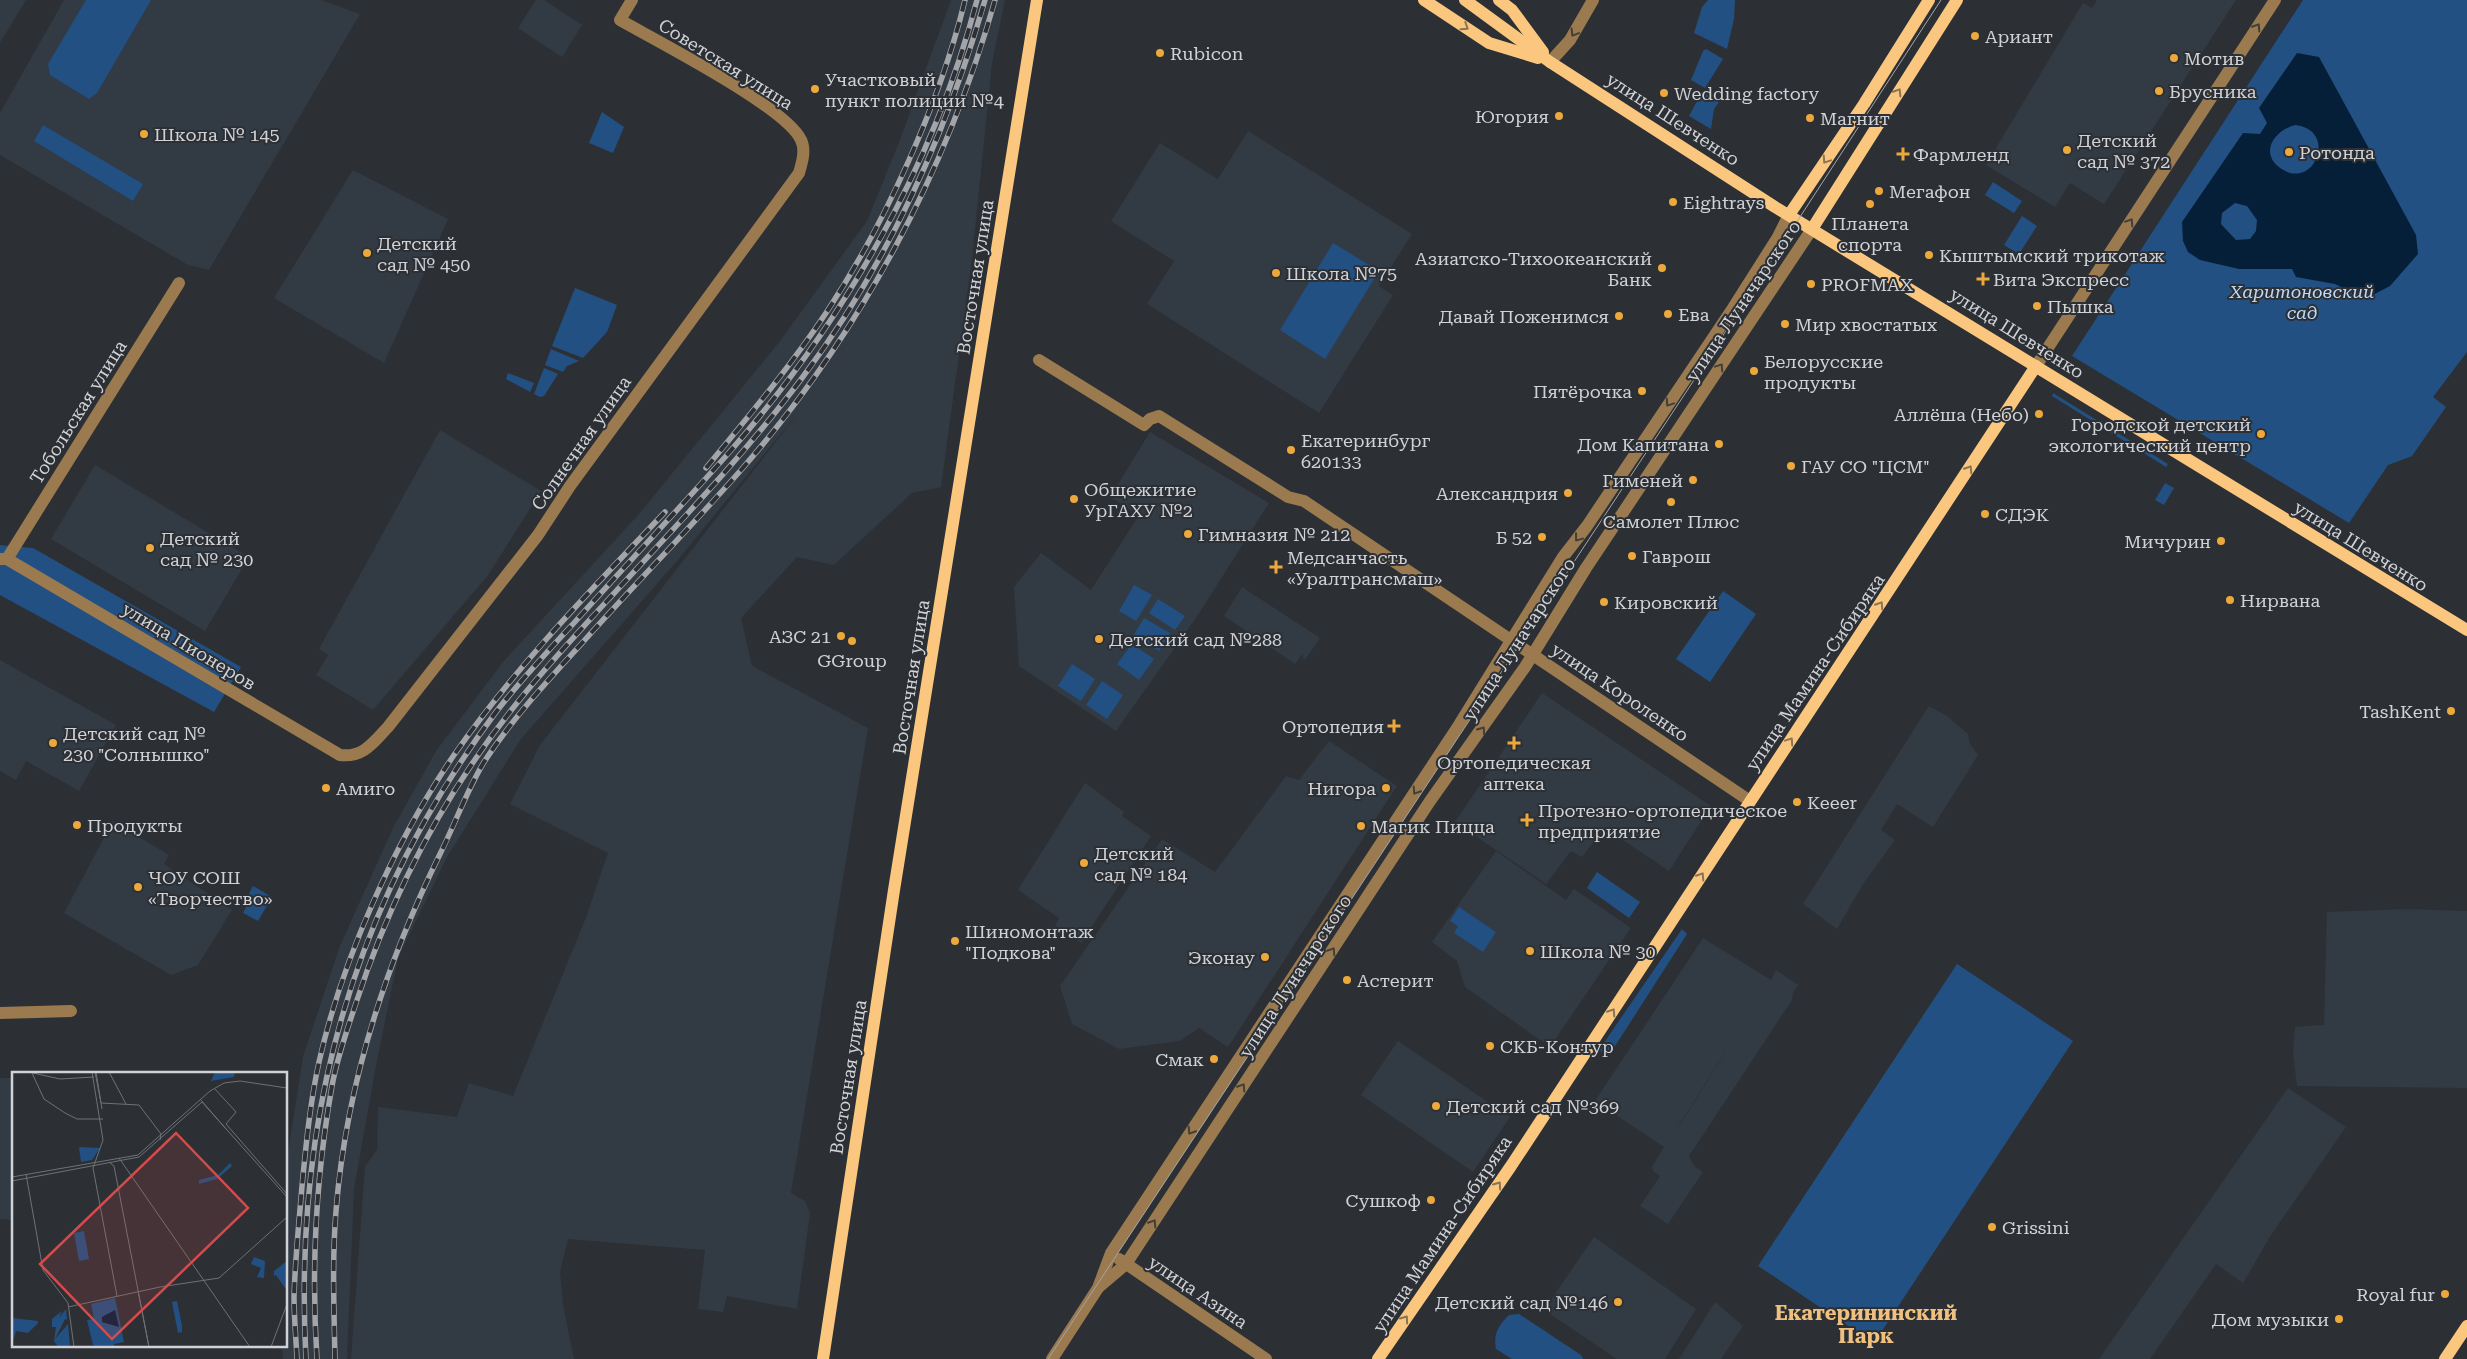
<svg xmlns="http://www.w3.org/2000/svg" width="2467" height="1359" font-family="'Roboto Serif',serif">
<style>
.built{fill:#323a44;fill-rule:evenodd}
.green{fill:#225082}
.water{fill:#061f39;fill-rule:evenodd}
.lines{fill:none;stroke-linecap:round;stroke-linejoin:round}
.minor{stroke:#9a7a4e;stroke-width:12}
.major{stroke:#fbc77e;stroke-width:12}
.tram{stroke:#a3a5a9;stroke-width:1}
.rail-casing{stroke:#a3a5a9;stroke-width:5.5}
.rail{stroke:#2c3035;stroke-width:4;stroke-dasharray:11;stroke-linecap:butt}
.oneway{stroke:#897456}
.oneway2{stroke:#423f3a}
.poi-dot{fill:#eda83b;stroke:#2c3035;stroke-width:2}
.labels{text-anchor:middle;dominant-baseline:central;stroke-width:4;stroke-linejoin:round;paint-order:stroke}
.poi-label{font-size:18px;fill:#d0d2d6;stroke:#2c3035;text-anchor:start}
.street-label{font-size:18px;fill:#d0d2d6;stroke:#2c3035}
.park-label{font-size:18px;font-style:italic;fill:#bfdaf9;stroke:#2c3035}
.quarter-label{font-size:20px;font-weight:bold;fill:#f0c17e;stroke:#2c3035}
.inset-road{fill:none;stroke:#6e7175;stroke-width:1}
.view{fill:#d54a4b;fill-opacity:0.15;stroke:#d54a4b;stroke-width:2.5}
.inset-edge{fill:none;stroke:#d0d2d6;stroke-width:2.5}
</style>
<rect width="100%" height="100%" fill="#2c3035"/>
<g class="built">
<polygon points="0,0 26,0 0,43"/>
<polygon points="64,0 321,0 360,14 209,270 188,265 0,155 0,113"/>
<polygon points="536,0 544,0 582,25 562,57 518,28"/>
<polygon points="951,0 1005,0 992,63 972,259 941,487 912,493 834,565 797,557 741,618 752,666 868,728 791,1193 805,1201 810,1213 797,1309 727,1296 723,1312 698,1309 705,1250 568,1239 560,1272 563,1305 574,1359 351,1359 365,1166 377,1150 378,1107 457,1117 469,1083 513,1096 585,920 608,853 510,804 540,745 802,408 677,561 521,739 447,857 398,958 376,1066 354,1189 347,1359 283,1359 282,1345 286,1345 286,1165 303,1057 340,946 393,828 436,751 503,662 639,514 780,341 867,221 900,140"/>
<polygon points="2097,0 2236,0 2104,204 2070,183 2055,207 1986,165 2083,3 2092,8"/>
<polygon points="1248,131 1412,234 1379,286 1393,295 1319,413 1147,304 1174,261 1111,221 1160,143 1218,179"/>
<polygon points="353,170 448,219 384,363 274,298"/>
<polygon points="440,430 541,491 489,574 373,710 316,675 328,655 319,649"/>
<polygon points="1150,432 1269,503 1200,612 1116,731 1019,666 1014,587 1041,553 1091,590 1139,515 1110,497"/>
<polygon points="95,465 249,557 205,631 51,539"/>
<polygon points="1242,587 1320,638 1304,661 1302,654 1295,664 1224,616"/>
<polygon points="0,660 116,725 79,791 26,761 16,780 0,771"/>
<polygon points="1542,693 1711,806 1669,871 1605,828 1582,857 1571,851 1546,884 1455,822"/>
<polygon points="1929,706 1947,716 1968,734 1970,744 1978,755 1933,827 1897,804 1881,830 1895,840 1863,884 1837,929 1803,904"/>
<polygon points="1329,741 1397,786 1228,1047 1199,1028 1180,1041 1119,1049 1072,1024 1060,986 1162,839 1215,872 1286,776 1299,780"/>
<polygon points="1085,783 1124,812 1122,816 1151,836 1081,943 1055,925 1059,918 1018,890"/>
<polygon points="113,821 169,855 164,864 232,910 198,965 171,975 64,913"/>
<polygon points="1496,851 1566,900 1574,889 1631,928 1550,1047 1465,987 1457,961 1432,942"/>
<polygon points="2407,909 2467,911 2467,1088 2297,1086 2293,1052 2295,1027 2324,1025 2327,912"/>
<path d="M1703,938l68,42 5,-10 22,15 -5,8 -1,7 -103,156 5,10 9,6 -35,52 -28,-18 20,-30 -7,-5 -1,-4 12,-20 -69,-46zM1725,1053l-42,67 -9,13 50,-79z"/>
<polygon points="1398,1041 1510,1117 1473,1172 1361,1095"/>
<polygon points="0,1078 14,1078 14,1220 0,1219"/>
<polygon points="2288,1088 2346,1127 2271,1235 2243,1283 2216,1264 2150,1359 2099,1359"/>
<polygon points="1594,1237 1696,1309 1665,1359 1617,1359 1544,1310"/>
<polygon points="1715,1302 1743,1326 1721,1359 1679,1359"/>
</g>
<g class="green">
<polygon points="86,0 151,0 97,93 89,99 50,75 48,64"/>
<polygon points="1708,0 1735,0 1734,19 1727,49 1694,33 1702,7"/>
<polygon points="2303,0 2467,0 2467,352 2433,397 2446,407 2412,456 2388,465 2349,523 2072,356"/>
<polygon points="1706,49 1723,59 1705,88 1691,80 1703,51"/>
<polygon points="1702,92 1719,102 1714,109 1711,129 1689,116"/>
<polygon points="602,112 624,127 613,153 589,143"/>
<polygon points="43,125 143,184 133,201 34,141"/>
<polygon points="1993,182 2022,201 2014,213 1985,195"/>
<polygon points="2022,216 2037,226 2019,254 2004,245"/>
<polygon points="1333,243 1379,271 1325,359 1280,330"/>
<polygon points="575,288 617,305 607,332 583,358 552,346"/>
<polygon points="551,349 579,361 567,366 563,372 545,365"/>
<polygon points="544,368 558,374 544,396 540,397 534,394"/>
<polygon points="508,373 534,383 530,392 506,379"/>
<polygon points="2053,393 2168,464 2166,467 2052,396"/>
<polygon points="2165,483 2174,488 2164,505 2155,500"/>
<polygon points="0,545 33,548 241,667 214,712 0,595"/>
<polygon points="1134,585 1152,595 1136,621 1119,611"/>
<polygon points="1723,591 1756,614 1710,682 1676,659"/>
<polygon points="1158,599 1185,616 1175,630 1149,613"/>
<polygon points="1144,618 1170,633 1159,651 1133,636"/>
<polygon points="1132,644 1154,659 1139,680 1117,664"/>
<polygon points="1072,664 1095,679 1081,701 1058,686"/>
<polygon points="1102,681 1123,695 1107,719 1086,705"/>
<polygon points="1597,872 1640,902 1629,918 1587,888"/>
<polygon points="253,886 272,897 258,921 243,913 247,905 244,903"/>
<polygon points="1459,907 1496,932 1483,952 1454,933 1458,926 1450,921"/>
<polygon points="1682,929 1687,934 1608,1057 1599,1050"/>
<polygon points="1957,964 2073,1041 1874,1343 1758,1266"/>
<path d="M1519,1314l62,41 2,4h-71l-16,-10c-3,-16 3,-24 13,-34z"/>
</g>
<path class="water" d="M2297,53l22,4 97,178 2,19 -28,32 -25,13 -30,-15 -39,-7 -4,-8h-53l-39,-9 -12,-8 -5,-11 -1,-19 61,-89 17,1 7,-11 -8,-15zM2295,125c45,5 18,69 -16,42 -20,-16 -3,-37 16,-42zM2235,203l12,3 10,14 -1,11 -6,8 -14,1 -15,-16 1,-11z"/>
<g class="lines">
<g class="minor">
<polyline points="1550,62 1570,40 1593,0"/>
<polyline points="1039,360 1144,425 1150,419 1159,416 1288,497 1304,501 1750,801"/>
<polyline points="2036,366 2275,0"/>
<path d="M0,559h7l333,196c23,3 33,-12 48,-28l150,-192 32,-49 229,-313c3,-10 7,-23 2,-33 -15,-33 -144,-99 -181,-120l12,-20"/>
<polyline points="7,559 179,283"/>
<polyline points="0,1013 71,1011"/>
<polyline points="1119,1259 1266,1359"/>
<polyline points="1099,1287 1126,1264 1430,801 1525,667 1586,568 1812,229"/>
<polyline points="1052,1359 1098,1288 1111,1253 1459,725 1563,557 1587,526 1733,308 1778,237 1789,215"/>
</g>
<g class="major">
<polyline points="1424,0 1489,43 1538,58"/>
<polyline points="1465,0 1550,62 1775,207 2467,630"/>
<polyline points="1499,0 1512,10 1543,52"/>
<polyline points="1789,215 1864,104 1929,0"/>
<polyline points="1812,229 1957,0"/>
<polyline points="823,1359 894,890 1037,0"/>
<polyline points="1378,1359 1511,1166 2036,366"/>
<polyline points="2445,1359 2467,1326"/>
</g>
<polyline class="tram" points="1048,1359 1696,377 1941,0"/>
<defs>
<g id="rail">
<path d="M706,468c42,-51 84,-101 120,-155 59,-89 114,-210 139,-313"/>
<path d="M297,1359c-1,-21 -3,-42 -3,-62 1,-37 5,-74 8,-111 4,-41 8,-83 17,-124 23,-102 76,-221 135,-307 62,-89 137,-165 211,-243"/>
<path d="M306,1359c-13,-241 45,-453 190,-647 24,-31 51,-60 77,-88 51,-57 103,-112 153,-168 115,-130 207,-288 251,-456"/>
<path d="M317,1359c-6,-91 -1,-183 15,-273 5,-28 15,-56 24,-83 35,-107 87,-207 157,-295 29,-37 61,-71 93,-106 67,-73 136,-144 196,-224 85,-113 144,-243 183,-378"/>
<path d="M335,1359c-1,-50 -3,-99 1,-148 10,-126 49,-245 104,-357 15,-30 27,-64 44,-92 28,-43 64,-82 99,-120 52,-58 107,-114 158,-172 119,-136 205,-297 254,-470"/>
</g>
</defs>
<use href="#rail" class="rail-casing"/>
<use href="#rail" class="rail"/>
</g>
<defs><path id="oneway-chevron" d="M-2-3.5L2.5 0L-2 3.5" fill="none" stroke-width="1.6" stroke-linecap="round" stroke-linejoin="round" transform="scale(1.25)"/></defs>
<g class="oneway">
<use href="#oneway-chevron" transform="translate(1465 27) rotate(33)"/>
<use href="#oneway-chevron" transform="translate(1898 92) rotate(-58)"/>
<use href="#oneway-chevron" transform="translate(1826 160) rotate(124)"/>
<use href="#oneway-chevron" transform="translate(1969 469) rotate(-57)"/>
<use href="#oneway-chevron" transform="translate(1880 605) rotate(-57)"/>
<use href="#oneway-chevron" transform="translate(1790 741) rotate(-56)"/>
<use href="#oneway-chevron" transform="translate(1701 876) rotate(-57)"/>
<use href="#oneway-chevron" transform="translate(1612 1012) rotate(-57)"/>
<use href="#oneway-chevron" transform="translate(1498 1185) rotate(-55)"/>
<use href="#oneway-chevron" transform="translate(1405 1319) rotate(-55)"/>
</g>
<g class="oneway2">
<use href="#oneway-chevron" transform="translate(2257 27) rotate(-57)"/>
<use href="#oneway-chevron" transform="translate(1574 33) rotate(121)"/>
<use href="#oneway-chevron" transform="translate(2130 222) rotate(-57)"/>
<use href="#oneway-chevron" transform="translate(1720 367) rotate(-56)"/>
<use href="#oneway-chevron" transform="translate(1669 403) rotate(124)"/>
<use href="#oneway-chevron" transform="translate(1578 538) rotate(127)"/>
<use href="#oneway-chevron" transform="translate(1482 730) rotate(-55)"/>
<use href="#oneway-chevron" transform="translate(1416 791) rotate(123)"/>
<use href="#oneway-chevron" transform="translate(1332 951) rotate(-57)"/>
<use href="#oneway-chevron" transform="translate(1242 1087) rotate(-57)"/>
<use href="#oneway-chevron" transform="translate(1191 1131) rotate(123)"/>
<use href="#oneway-chevron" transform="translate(1153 1223) rotate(-57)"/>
</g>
<g class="poi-dot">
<circle cx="1975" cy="36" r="5"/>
<circle cx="1160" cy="53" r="5"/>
<circle cx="2174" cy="58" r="5"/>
<circle cx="815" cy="89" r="5"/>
<circle cx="2159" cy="91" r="5"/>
<circle cx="1664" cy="93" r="5"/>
<circle cx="1559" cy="116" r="5"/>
<circle cx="1810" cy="118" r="5"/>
<circle cx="144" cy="134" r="5"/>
<circle cx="2067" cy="150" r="5"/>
<circle cx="2289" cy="152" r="5"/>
<path d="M1900.5 146.5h5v5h5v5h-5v5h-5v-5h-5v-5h5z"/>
<circle cx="1879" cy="191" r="5"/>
<circle cx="1673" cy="202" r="5"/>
<circle cx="1870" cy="204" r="5"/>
<circle cx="367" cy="253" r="5"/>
<circle cx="1929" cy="255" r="5"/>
<circle cx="1662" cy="268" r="5"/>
<circle cx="1276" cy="273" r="5"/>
<path d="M1980.5 271.5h5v5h5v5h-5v5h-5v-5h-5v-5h5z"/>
<circle cx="1811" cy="284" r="5"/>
<circle cx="2037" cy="306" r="5"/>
<circle cx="1668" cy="314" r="5"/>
<circle cx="1619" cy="316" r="5"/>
<circle cx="1785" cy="324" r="5"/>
<circle cx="1754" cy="371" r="5"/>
<circle cx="1642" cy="391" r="5"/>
<circle cx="2039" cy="414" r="5"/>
<circle cx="2261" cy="434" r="5"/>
<circle cx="1719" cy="444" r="5"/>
<circle cx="1291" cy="450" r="5"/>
<circle cx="1791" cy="466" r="5"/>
<circle cx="1693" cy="480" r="5"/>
<circle cx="1568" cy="493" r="5"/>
<circle cx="1074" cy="499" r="5"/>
<circle cx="1671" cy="502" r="5"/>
<circle cx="1985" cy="514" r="5"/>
<circle cx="1188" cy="534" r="5"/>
<circle cx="1542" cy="537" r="5"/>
<circle cx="2221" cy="541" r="5"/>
<circle cx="150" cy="548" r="5"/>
<circle cx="1632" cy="556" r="5"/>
<path d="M1273.5 559.5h5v5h5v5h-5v5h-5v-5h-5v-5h5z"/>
<circle cx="2230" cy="600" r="5"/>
<circle cx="1604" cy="602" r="5"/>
<circle cx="841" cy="636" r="5"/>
<circle cx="1099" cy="639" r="5"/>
<circle cx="852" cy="641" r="5"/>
<circle cx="2451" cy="711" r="5"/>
<path d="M1391.5 718.5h5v5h5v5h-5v5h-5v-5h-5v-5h5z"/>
<circle cx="53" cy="743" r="5"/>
<path d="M1511.5 735.5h5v5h5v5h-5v5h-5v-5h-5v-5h5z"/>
<circle cx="326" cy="788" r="5"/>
<circle cx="1386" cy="788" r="5"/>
<circle cx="1797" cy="802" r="5"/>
<path d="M1524.5 812.5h5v5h5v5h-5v5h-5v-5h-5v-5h5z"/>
<circle cx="77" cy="825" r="5"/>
<circle cx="1361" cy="826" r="5"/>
<circle cx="1084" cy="863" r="5"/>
<circle cx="138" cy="887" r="5"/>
<circle cx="955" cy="941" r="5"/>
<circle cx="1530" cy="951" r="5"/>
<circle cx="1265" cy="957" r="5"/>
<circle cx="1347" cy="980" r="5"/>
<circle cx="1490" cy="1046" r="5"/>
<circle cx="1214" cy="1059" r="5"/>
<circle cx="1436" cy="1106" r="5"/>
<circle cx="1431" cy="1200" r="5"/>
<circle cx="1992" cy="1227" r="5"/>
<circle cx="2445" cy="1294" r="5"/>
<circle cx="1618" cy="1302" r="5"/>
<circle cx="2339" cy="1319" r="5"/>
</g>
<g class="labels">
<g class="poi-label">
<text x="1985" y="36">Ариант</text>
<text x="1170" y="53">Rubicon</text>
<text x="2184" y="58">Мотив</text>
<text x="825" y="79">Участковый<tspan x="825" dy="21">пункт полиции №4</tspan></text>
<text x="2169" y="91">Брусника</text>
<text x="1674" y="93">Wedding factory</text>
<text x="1549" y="116" text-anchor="end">Югория</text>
<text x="1820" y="118">Магнит</text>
<text x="154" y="134">Школа № 145</text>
<text x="2077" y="140">Детский<tspan x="2077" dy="21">сад № 372</tspan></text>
<text x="2299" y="152">Ротонда</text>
<text x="1913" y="154">Фармленд</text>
<text x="1889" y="191">Мегафон</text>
<text x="1683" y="202">Eightrays</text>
<text x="1870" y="223" text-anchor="middle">Планета<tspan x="1870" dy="21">спорта</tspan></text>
<text x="377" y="243">Детский<tspan x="377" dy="21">сад № 450</tspan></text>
<text x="1939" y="255">Кыштымский трикотаж</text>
<text x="1652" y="258" text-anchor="end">Азиатско-Тихоокеанский<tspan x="1652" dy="21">Банк</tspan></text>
<text x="1286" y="273">Школа №75</text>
<text x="1993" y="279">Вита Экспресс</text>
<text x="1821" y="284">PROFMAX</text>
<text x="2047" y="306">Пышка</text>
<text x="1678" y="314">Ева</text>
<text x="1609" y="316" text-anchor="end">Давай Поженимся</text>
<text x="1795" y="324">Мир хвостатых</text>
<text x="1764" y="361">Белорусские<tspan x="1764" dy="21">продукты</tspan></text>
<text x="1632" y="391" text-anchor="end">Пятёрочка</text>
<text x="2029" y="414" text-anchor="end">Аллёша (Небо)</text>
<text x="2251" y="424" text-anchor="end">Городской детский<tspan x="2251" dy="21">экологический центр</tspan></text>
<text x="1301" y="440">Екатеринбург<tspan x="1301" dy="21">620133</tspan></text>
<text x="1709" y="444" text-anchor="end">Дом Капитана</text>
<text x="1801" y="466">ГАУ СО "ЦСМ"</text>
<text x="1683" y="480" text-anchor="end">Гименей</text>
<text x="1084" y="489">Общежитие<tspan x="1084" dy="21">УрГАХУ №2</tspan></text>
<text x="1558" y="493" text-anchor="end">Александрия</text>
<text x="1995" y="514">СДЭК</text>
<text x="1671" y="521" text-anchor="middle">Самолет Плюс</text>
<text x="1198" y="534">Гимназия № 212</text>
<text x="1532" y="537" text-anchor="end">Б 52</text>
<text x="160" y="538">Детский<tspan x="160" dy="21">сад № 230</tspan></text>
<text x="2211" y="541" text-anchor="end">Мичурин</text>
<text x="1642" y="556">Гаврош</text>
<text x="1287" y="557">Медсанчасть<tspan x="1287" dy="21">«Уралтрансмаш»</tspan></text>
<text x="2240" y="600">Нирвана</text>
<text x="1614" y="602">Кировский</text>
<text x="831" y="636" text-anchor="end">АЗС 21</text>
<text x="1109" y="639">Детский сад №288</text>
<text x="852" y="660" text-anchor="middle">GGroup</text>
<text x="2441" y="711" text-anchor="end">TashKent</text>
<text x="1384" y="726" text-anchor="end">Ортопедия</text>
<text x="63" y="733">Детский сад №<tspan x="63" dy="21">230 "Солнышко"</tspan></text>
<text x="1514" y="762" text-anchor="middle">Ортопедическая<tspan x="1514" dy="21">аптека</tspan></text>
<text x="336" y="788">Амиго</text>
<text x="1376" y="788" text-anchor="end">Нигора</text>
<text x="1807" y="802">Keeer</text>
<text x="1538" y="810">Протезно-ортопедическое<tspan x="1538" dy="21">предприятие</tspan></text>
<text x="87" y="825">Продукты</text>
<text x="1371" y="826">Магик Пицца</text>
<text x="1094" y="853">Детский<tspan x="1094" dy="21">сад № 184</tspan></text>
<text x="148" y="877">ЧОУ СОШ<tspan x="148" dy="21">«Творчество»</tspan></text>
<text x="965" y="931">Шиномонтаж<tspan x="965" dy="21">"Подкова"</tspan></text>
<text x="1540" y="951">Школа № 30</text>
<text x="1255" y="957" text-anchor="end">Эконау</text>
<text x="1357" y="980">Астерит</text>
<text x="1500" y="1046">СКБ-Контур</text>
<text x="1204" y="1059" text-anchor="end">Смак</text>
<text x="1446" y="1106">Детский сад №369</text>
<text x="1421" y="1200" text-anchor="end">Сушкоф</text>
<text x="2002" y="1227">Grissini</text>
<text x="2435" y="1294" text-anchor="end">Royal fur</text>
<text x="1608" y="1302" text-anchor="end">Детский сад №146</text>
<text x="2329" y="1319" text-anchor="end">Дом музыки</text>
</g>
<g class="street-label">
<text transform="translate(726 64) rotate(32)">Советская улица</text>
<text transform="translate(1673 119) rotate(33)">улица Шевченко</text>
<text transform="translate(975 277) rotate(-81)">Восточная улица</text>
<text transform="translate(1743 301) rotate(-56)">улица Луначарского</text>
<text transform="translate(2017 333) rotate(32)">улица Шевченко</text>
<text transform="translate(78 412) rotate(-58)">Тобольская улица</text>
<text transform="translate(581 443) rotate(-55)">Солнечная улица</text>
<text transform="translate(2361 546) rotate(32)">улица Шевченко</text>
<text transform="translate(1519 639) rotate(-57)">улица Луначарского</text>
<text transform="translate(189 646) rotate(31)">улица Пионеров</text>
<text transform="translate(1815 672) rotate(-56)">улица Мамина-Сибиряка</text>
<text transform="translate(911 677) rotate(-81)">Восточная улица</text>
<text transform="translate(1620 692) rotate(34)">улица Короленко</text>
<text transform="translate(1295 976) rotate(-57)">улица Луначарского</text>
<text transform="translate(848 1077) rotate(-81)">Восточная улица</text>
<text transform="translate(1442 1234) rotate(-56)">улица Мамина-Сибиряка</text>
<text transform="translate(1198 1292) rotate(34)">улица Азина</text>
</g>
<g class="park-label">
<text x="2302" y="291">Харитоновский<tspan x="2302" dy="21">сад</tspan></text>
</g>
<g class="quarter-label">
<text x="1866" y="1313">Екатерининский<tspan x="1866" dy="23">Парк</tspan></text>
</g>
</g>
<g transform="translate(12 1072)">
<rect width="275" height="275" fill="#2c3035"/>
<path d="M203,0h20l-1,5 -23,4zM67,76l1,-1 20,1 -8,12 -11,2zM218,91l2,3 -15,13 -18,5v-4l19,-5zM72,159l5,28 -10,2 -5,-28zM242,185l11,4 -1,17 -7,-1 4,-9 -10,-4zM275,189v27h-2l-9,-13 -2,1v-5zM103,226l9,44 -10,2v3h-18l-3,-2 -6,-25 7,-1 -3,-15zM165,229l5,25v6l-4,1 -6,-31zM54,237l1,11 -2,-1 -10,20 13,-15 2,23h-12l-4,-6 2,-14h-4v-8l10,-8 -3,7zM0,246l26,3v2l-10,10 -12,-2 -4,13z" fill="#225082"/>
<path d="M103,238l4,17 -17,-5v-5z" fill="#061f39"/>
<path class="inset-road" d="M80,0l11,68 -10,28 24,128M83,0l6,31 38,2 22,29 -1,6M84,0l6,37M97,0l17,32M20,1l12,26 21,14 12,6h26M21,1l27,6 34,-2M202,16l22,24 -10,12 61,70M188,27l26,30M107,86l131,189M97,90l5,4 35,181M14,102l17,96 25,33 6,44M0,105l126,-22 72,-64 14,-8 16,-2 47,7M0,109l127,-24 63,-55 85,95M126,219l11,56M56,235l92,-20 59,-9 68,-61M259,275l16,-43"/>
<path class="view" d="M164,61l72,75 -136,131 -72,-75z"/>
<rect width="275" height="275" class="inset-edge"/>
</g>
</svg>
